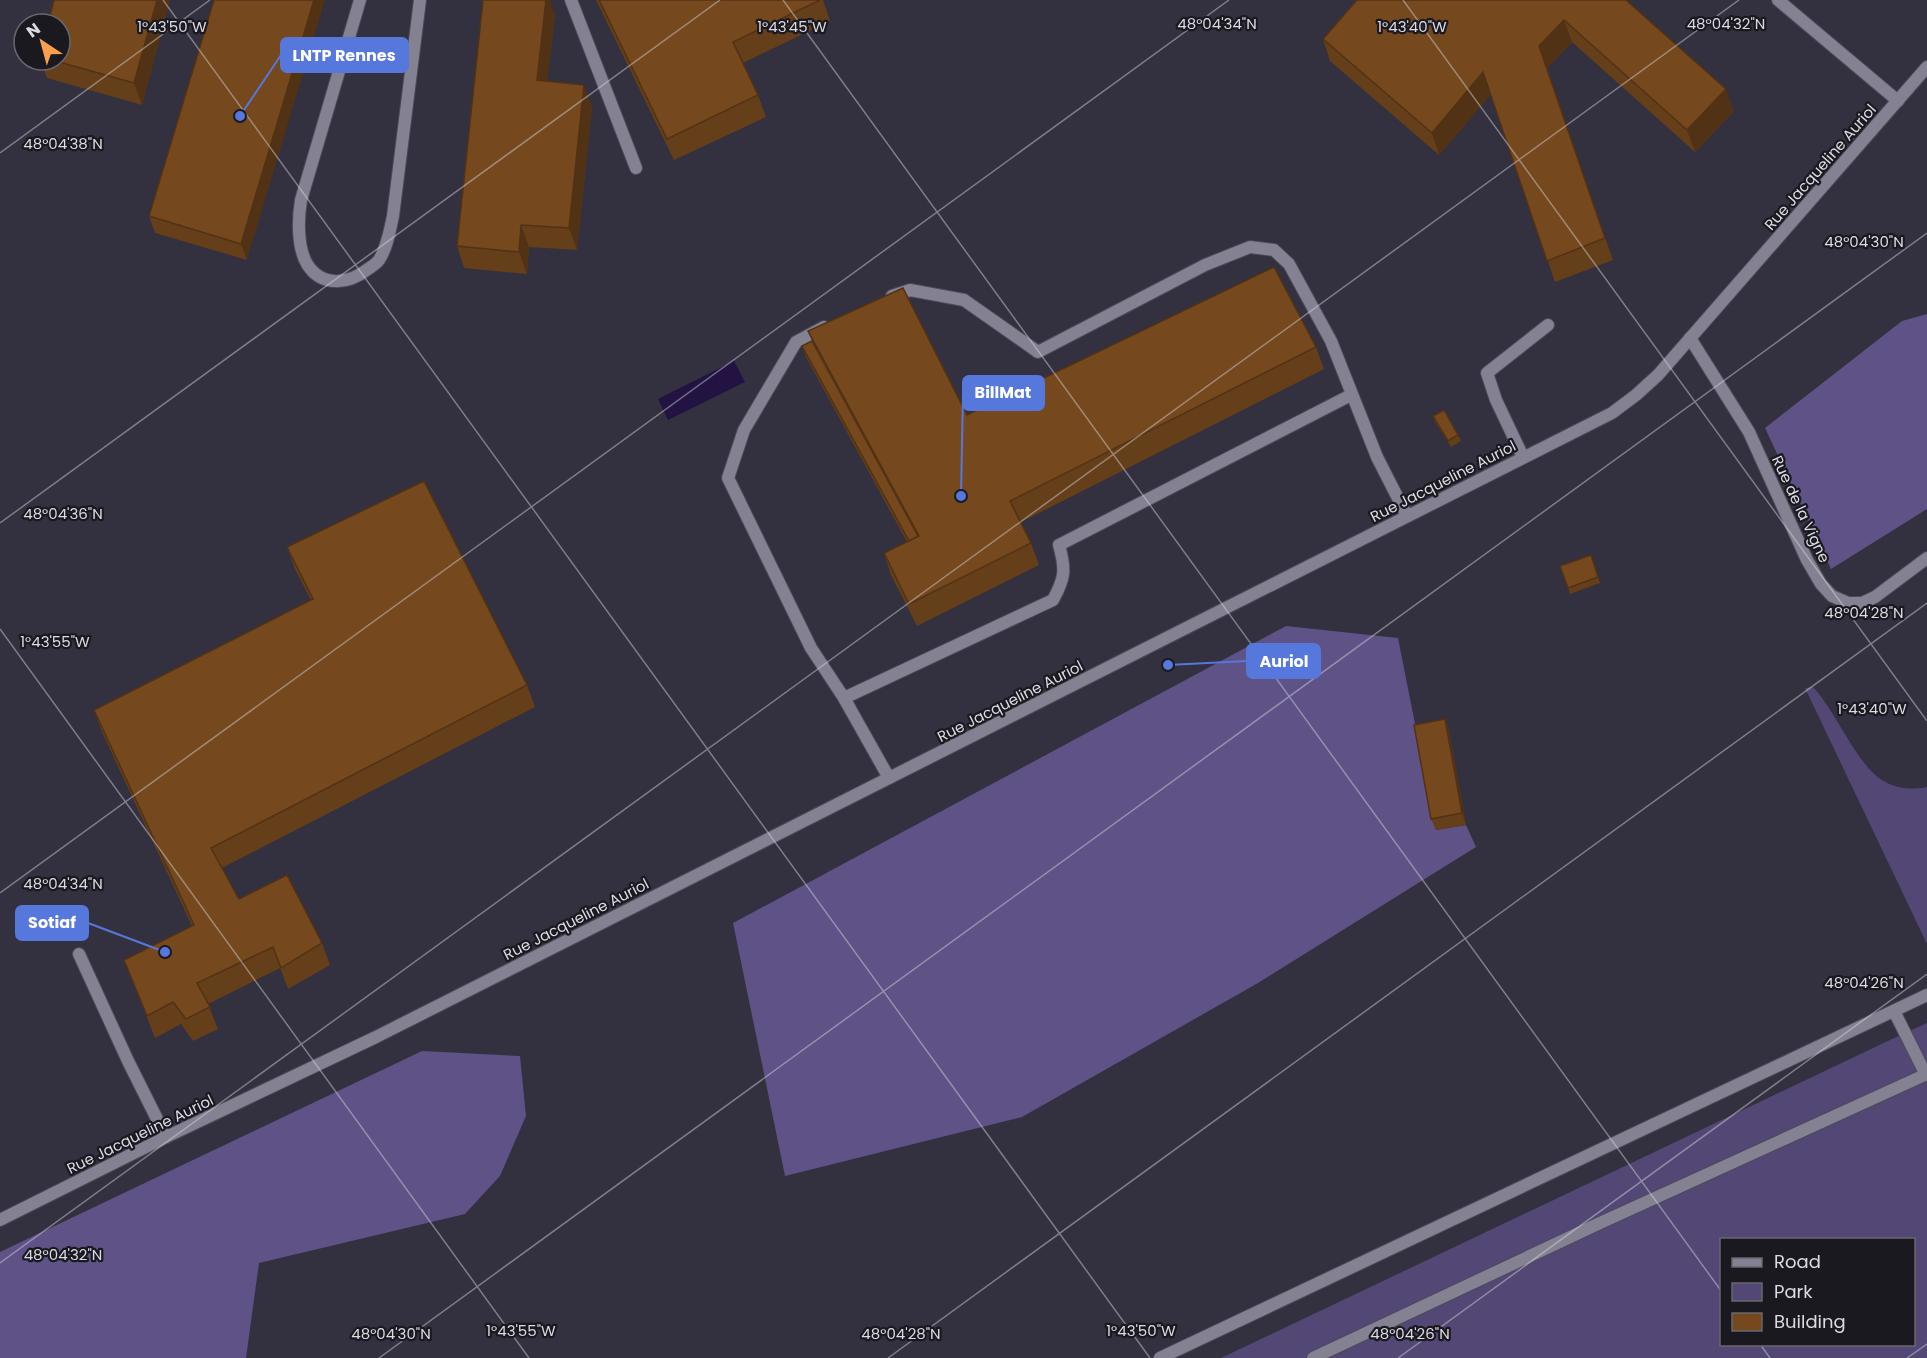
<svg xmlns="http://www.w3.org/2000/svg" width="1927" height="1358" font-family="Poppins,sans-serif">
<style>
.green{fill:#524775;fill-rule:evenodd}
.forest{fill:#5e5286}
.water{fill:#221342}
.lines{fill:none;stroke-linecap:round;stroke-linejoin:round}
.service-casing{stroke:#4d4b57;stroke-width:14}
.minor-casing{stroke:#4d4b57;stroke-width:14}
.tertiary-casing{stroke:#4d4b57;stroke-width:14}
.service{stroke:#848193;stroke-width:12}
.minor{stroke:#848193;stroke-width:12}
.tertiary{stroke:#848193;stroke-width:12}
.wall{fill:#653e1a}
.shaded-wall{fill:#523215}
.building{fill:#75481e;stroke:#523215;stroke-width:1.5}
.ticks{fill:none;stroke:#dcdbe4;stroke-width:1.5;stroke-opacity:0.45}
.labels{text-anchor:middle;dominant-baseline:central;stroke-width:4.5;stroke-linejoin:round;paint-order:stroke}
.street-label{font-size:15px;fill:#dcdbe4;stroke:#1b1920}
.ticks-label{font-size:15px;text-anchor:middle;fill:#dcdbe4;stroke:#1b1920;stroke-width:4.5;stroke-linejoin:round;paint-order:stroke}
.leader{fill:none;stroke:#5678dc;stroke-width:2}
.callout-dot{fill:#5678dc;stroke:#1b1920;stroke-width:2}
.callout{fill:#5678dc;stroke:#5678dc;stroke-width:2}
.callout-label{font-size:16px;text-anchor:middle;font-weight:bold;fill:#fff}
</style>
<rect width="100%" height="100%" fill="#33303f"/>
<g class="green">
<path d="M1813,687c22,23 45,79 69,93 14,9 29,10 45,7v157l-122,-256z"/>
<path d="M1927,1023v335h-706l671,-319zM1722,1240h192v104h-192z"/>
</g>
<g class="forest">
<polygon points="1927,314 1927,509 1831,569 1765,428 1902,321"/>
<polygon points="1286,626 1398,638 1436,830 1466,825 1476,847 1258,983 1022,1117 785,1176 733,923"/>
<polygon points="422,1051 520,1056 526,1116 500,1176 465,1214 259,1263 246,1358 0,1358 0,1252"/>
</g>
<polygon class="water" points="734,361 745,382 668,420 658,399"/>
<g class="lines">
<defs>
<g id="service">
<path d="M360,0l-59,200c-3,18 -4,47 6,64 15,24 42,20 61,5 3,-2 8,-5 11,-9 8,-12 11,-30 14,-44l27,-216"/>
<polyline points="571,0 636,168"/>
<polyline points="1778,0 1898,101"/>
<polyline points="892,296 910,290 964,300 1038,352 1205,265 1250,247 1274,250 1289,264 1331,341 1377,457 1407,516"/>
<polyline points="824,327 796,342 744,430 728,478 811,648 844,698 889,778"/>
<polyline points="1523,457 1496,400 1487,373 1548,325"/>
<path d="M844,698l209,-98c12,-22 13,-30 6,-55l292,-150"/>
<polyline points="79,954 128,1061 166,1137"/>
<polyline points="1894,1011 1926,1075"/>
<polyline points="1160,1358 1927,995"/>
<polyline points="1313,1358 1600,1223 1927,1074"/>
</g>
<polyline id="minor" points="1690,338 1749,432 1807,560 1821,584 1832,596 1848,603 1862,603 1875,597 1927,558"/>
<polyline id="tertiary" points="0,1220 166,1137 376,1037 1612,413 1636,395 1658,375 1927,67"/>
</defs>
<use href="#service" class="service-casing"/>
<use href="#minor" class="minor-casing"/>
<use href="#tertiary" class="tertiary-casing"/>
<use href="#service" class="service"/>
<use href="#minor" class="minor"/>
<use href="#tertiary" class="tertiary"/>
</g>
<g class="wall">
<polygon points="54,0 170,0 142,105 47,78 40,60 60,60"/>
<polygon points="214,0 247,260 155,233 149,216"/>
<polygon points="596,0 823,0 830,21 743,63 758,95 766,117 674,160"/>
<polygon points="1626,0 1734,111 1695,152 1572,42 1547,68 1613,260 1555,282 1491,94 1439,155 1330,61 1323,39"/>
<polygon points="555,14 547,81 592,107 577,250 529,247 527,274 464,268 457,246"/>
<polygon points="808,331 967,415 1316,347 1324,369 1021,522 1031,543 1039,565 917,626 891,575 884,553 907,542 806,357 802,346 812,341"/>
<polygon points="1433,416 1458,435 1461,441 1451,447 1435,422"/>
<polygon points="287,547 527,685 535,707 222,868 239,899 322,943 330,965 288,989 280,968 208,1004 218,1029 193,1041 181,1024 155,1038 124,960 192,926 102,732 94,710 311,600 295,569"/>
<polygon points="1591,555 1600,583 1570,594 1560,566"/>
<polygon points="1445,719 1449,731 1466,825 1436,830 1431,819"/>
</g>
<g class="shaded-wall">
<polygon points="157,0 170,0 142,105 134,83"/>
<polygon points="314,0 325,0 247,260 241,244"/>
<polygon points="546,0 550,0 555,14 545,102 537,80"/>
<polygon points="1564,20 1572,42 1547,68 1613,260 1539,46"/>
<polygon points="1483,72 1491,94 1439,155 1432,133"/>
<polygon points="584,85 592,107 577,250 569,228"/>
<polygon points="1726,89 1734,111 1695,152 1687,130"/>
<polygon points="521,225 529,247 527,274 519,252"/>
<polygon points="1445,719 1449,731 1466,825 1462,813"/>
</g>
<g class="building">
<polygon points="54,0 157,0 134,83 52,60 60,60 60,24 48,24"/>
<polygon points="214,0 314,0 241,244 149,216"/>
<polygon points="483,0 546,0 537,80 584,85 569,228 521,225 519,252 457,246"/>
<polygon points="599,0 820,0 733,42 758,95 667,139"/>
<polygon points="1357,0 1626,0 1726,89 1687,130 1564,20 1539,46 1605,238 1547,261 1483,72 1432,133 1323,39"/>
<polygon points="1274,267 1316,347 1010,501 1031,543 909,604 884,553 919,536 808,331 903,288 967,415"/>
<polygon points="812,341 918,536 909,541 802,346"/>
<polygon points="1444,410 1458,435 1448,441 1433,416"/>
<polygon points="424,481 527,685 211,848 239,899 287,875 322,943 281,968 273,947 197,983 210,1007 186,1019 173,1002 147,1016 124,960 194,925 94,710 313,599 287,547"/>
<polygon points="1591,555 1598,577 1568,588 1560,566"/>
<polygon points="1445,719 1462,813 1431,819 1414,725"/>
</g>
<path class="ticks" d="M163,0l987,1358M783,0l939,1292M1403,0l524,721M0,153l210,-153M0,523l720,-523M0,629l529,729M0,893l1229,-893M0,1263l1739,-1263M1760,1344l10,14M379,1358l1548,-1125M888,1358l1039,-755M1398,1358l529,-384M1907,1358l20,-14"/>
<g class="labels">
<g class="street-label">
<text transform="translate(1820 167) rotate(-49)">Rue Jacqueline Auriol</text>
<text transform="translate(1443 481) rotate(-27)">Rue Jacqueline Auriol</text>
<text transform="translate(1801 509) rotate(65)">Rue de la Vigne</text>
<text transform="translate(1010 701) rotate(-27)">Rue Jacqueline Auriol</text>
<text transform="translate(576 919) rotate(-27)">Rue Jacqueline Auriol</text>
<text transform="translate(140 1134) rotate(-26)">Rue Jacqueline Auriol</text>
</g>
</g>
<g class="ticks-label">
<text x="1217" y="29">48°04'34"N</text>
<text x="1726" y="29">48°04'32"N</text>
<text x="172" y="32">1°43'50"W</text>
<text x="792" y="32">1°43'45"W</text>
<text x="1412" y="32">1°43'40"W</text>
<text x="63" y="149">48°04'38"N</text>
<text x="1864" y="247">48°04'30"N</text>
<text x="63" y="519">48°04'36"N</text>
<text x="1864" y="618">48°04'28"N</text>
<text x="55" y="647">1°43'55"W</text>
<text x="1872" y="714">1°43'40"W</text>
<text x="63" y="889">48°04'34"N</text>
<text x="1864" y="988">48°04'26"N</text>
<text x="63" y="1260">48°04'32"N</text>
<text x="521" y="1336">1°43'55"W</text>
<text x="1141" y="1336">1°43'50"W</text>
<text x="391" y="1339">48°04'30"N</text>
<text x="901" y="1339">48°04'28"N</text>
<text x="1410" y="1339">48°04'26"N</text>
</g>
<path class="leader" d="M240 116L281 55M961 496L963 393M1168 665L1247 661M165 952L88 923"/>
<g class="callout-dot">
<circle cx="240" cy="116" r="6"/>
<circle cx="961" cy="496" r="6"/>
<circle cx="1168" cy="665" r="6"/>
<circle cx="165" cy="952" r="6"/>
</g>
<g class="callout">
<rect x="281" y="38" width="127" height="34" rx="6"/>
<rect x="963" y="376" width="81" height="34" rx="6"/>
<rect x="1247" y="644" width="73" height="34" rx="6"/>
<rect x="16" y="906" width="72" height="34" rx="6"/>
</g>
<g class="callout-label">
<text x="344" y="61">LNTP Rennes</text>
<text x="1003" y="398">BillMat</text>
<text x="1284" y="667">Auriol</text>
<text x="52" y="928">Sotiaf</text>
</g>
<rect x="1720" y="1238" width="195" height="108" fill="#1b1920" stroke="#68676e" stroke-width="1.5"/>
<rect x="1732" y="1258" width="30" height="9" fill="#848193" stroke="#68676e" stroke-width="1.5"/>
<text x="1774" y="1268" font-size="18" fill="#dcdbe4">Road</text>
<rect x="1732" y="1283" width="30" height="18" fill="#524775" stroke="#68676e" stroke-width="1.5"/>
<text x="1774" y="1298" font-size="18" fill="#dcdbe4">Park</text>
<rect x="1732" y="1313" width="30" height="18" fill="#75481e" stroke="#68676e" stroke-width="1.5"/>
<text x="1774" y="1328" font-size="18" fill="#dcdbe4">Building</text>
<g transform="translate(42 42) rotate(324)"><circle r="28" fill="#1b1920" stroke="#68676e" stroke-width="1.5"/>
<path d="M0-4.5L10 22L0 15L-10 22Z" fill="#f99f4d"/>
<text y="-9" font-size="16" font-weight="bold" text-anchor="middle" fill="#dcdbe4">N</text>
</g>
</svg>
